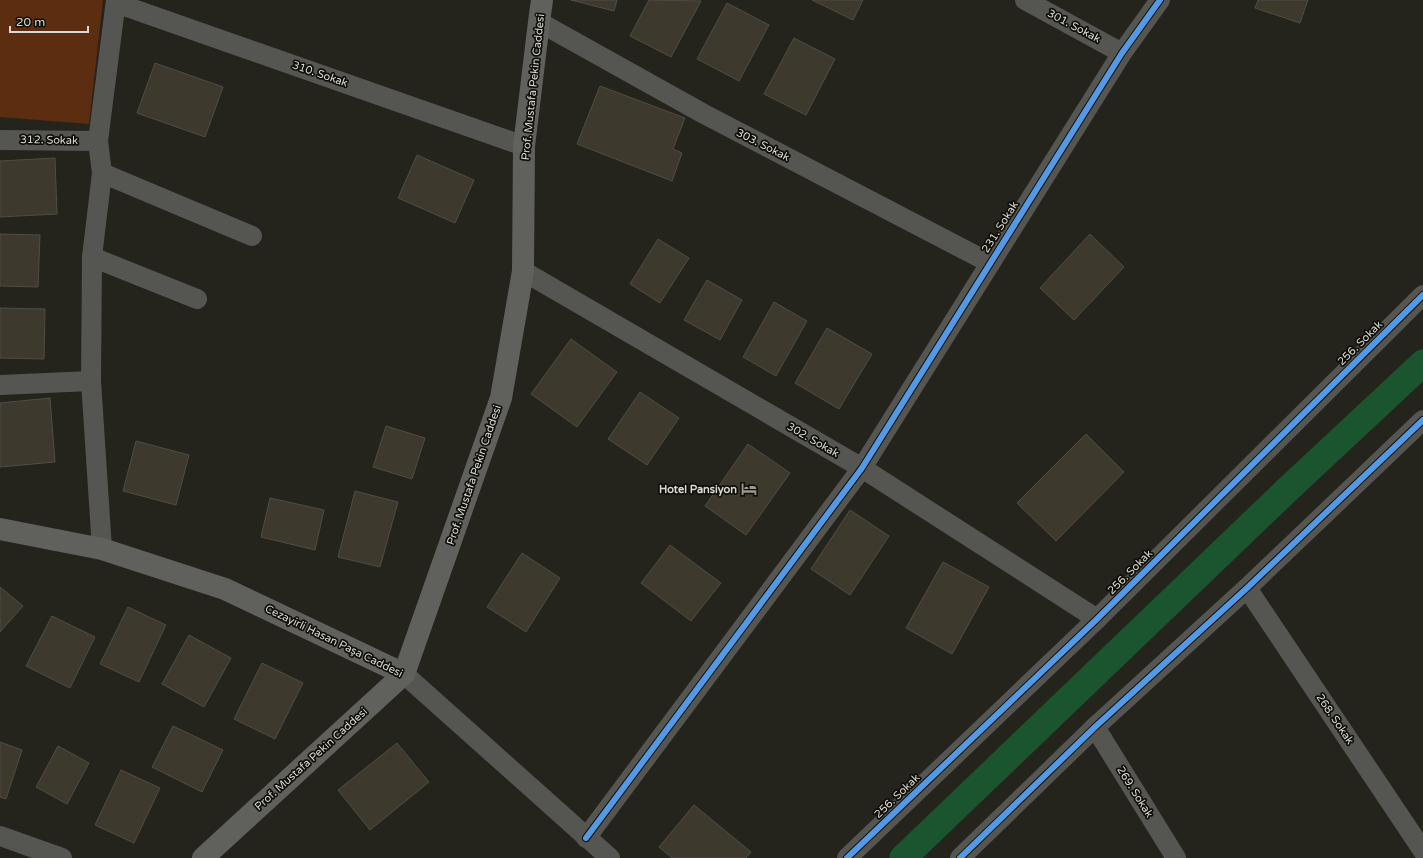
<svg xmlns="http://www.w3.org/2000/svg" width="1423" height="858" font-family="'Varela Round',sans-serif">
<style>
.green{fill:#5c2d11}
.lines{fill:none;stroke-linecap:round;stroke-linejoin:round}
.canal{stroke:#1b5530;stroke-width:27}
.building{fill:#3e392d;stroke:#504d47}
.street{stroke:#555652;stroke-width:20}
.secondary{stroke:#60605d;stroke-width:22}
.cycleway-casing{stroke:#0f0e09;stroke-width:8}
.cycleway{stroke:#5399e6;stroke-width:6}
.labels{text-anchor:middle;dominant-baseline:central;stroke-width:3.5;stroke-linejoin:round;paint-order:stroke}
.street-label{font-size:11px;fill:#dbdad1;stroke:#0f0e09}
.poi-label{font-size:11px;font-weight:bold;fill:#dbdad1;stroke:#0f0e09;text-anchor:end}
</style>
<rect width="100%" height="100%" fill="#24231c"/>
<polygon class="green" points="0,0 103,0 89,124 0,117"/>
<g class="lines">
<polyline class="canal" points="903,858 1287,490 1423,363"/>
</g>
<g class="building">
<polygon points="571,0 617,0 614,11"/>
<polygon points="649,0 701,1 671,57 630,36"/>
<polygon points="812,0 863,0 853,20"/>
<polygon points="1258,0 1308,0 1300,23 1255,8"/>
<polygon points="727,3 769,25 739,81 697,59"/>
<polygon points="794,38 835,59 806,115 764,94"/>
<polygon points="155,63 223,87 205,137 137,113"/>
<polygon points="600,86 685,118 673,149 682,153 672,181 577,144"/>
<polygon points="417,155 474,180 455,223 398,198"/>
<polygon points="55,158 57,214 0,217 0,161"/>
<polygon points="0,234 40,235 38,287 0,286"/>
<polygon points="1090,234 1124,267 1074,320 1040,288"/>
<polygon points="658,239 689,258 660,303 630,284"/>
<polygon points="707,280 742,300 720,340 684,320"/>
<polygon points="774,302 807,321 776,376 743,357"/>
<polygon points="0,308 45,309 44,359 0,358"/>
<polygon points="827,328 872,354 839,409 795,383"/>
<polygon points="571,339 617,372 577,427 531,394"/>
<polygon points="640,392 679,418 647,465 608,439"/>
<polygon points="50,398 55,462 0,467 0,403"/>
<polygon points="386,426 425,438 412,479 373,467"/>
<polygon points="1086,434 1124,472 1056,541 1017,503"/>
<polygon points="136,441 189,455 176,505 123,491"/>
<polygon points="748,444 790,473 746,535 705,506"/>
<polygon points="355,491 398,502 380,567 338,557"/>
<polygon points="270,498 324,510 315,550 261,537"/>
<polygon points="850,510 889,536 850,595 811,569"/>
<polygon points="670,545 721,583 691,621 641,583"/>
<polygon points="522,553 560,578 526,632 487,607"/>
<polygon points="943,562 989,587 952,654 906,628"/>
<polygon points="0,587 23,606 0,632"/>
<polygon points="128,607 166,625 139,682 100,664"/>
<polygon points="52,616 95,637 70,688 26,666"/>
<polygon points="189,635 231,658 204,707 162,684"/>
<polygon points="262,663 303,683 275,739 234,719"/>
<polygon points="173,726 223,750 202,792 152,767"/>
<polygon points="0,742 22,750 6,799 0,797"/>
<polygon points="397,743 429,782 370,830 338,790"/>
<polygon points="58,746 89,763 67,804 36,787"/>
<polygon points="121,770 160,788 134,843 95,825"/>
<polygon points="694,805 751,852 746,858 672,858 659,847"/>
</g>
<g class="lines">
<g class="street">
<polyline points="1025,0 1122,53"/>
<polyline points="116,3 524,146"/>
<polyline points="539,22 704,114 990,263"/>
<polyline points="0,140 98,141"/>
<polyline points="102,173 252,236"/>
<polyline points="92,257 197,299"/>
<polyline points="523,271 862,468 1097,619"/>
<polyline points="0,385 91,381"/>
<polyline points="102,549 91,381 92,257 102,173 98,141 116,0"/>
<polyline points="1247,588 1423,851"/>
<polyline points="404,674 610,858"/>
<polyline points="1095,727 1176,858"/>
<polyline points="0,836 62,858"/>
<polyline points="586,838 862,468 1122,53 1160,0"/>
<polyline points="847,858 1097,619 1423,295"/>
<polyline points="960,858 1095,727 1247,588 1423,420"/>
</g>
<g class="secondary">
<polyline points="0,529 102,549 225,589 404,674"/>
<polyline points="203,858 404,674 501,398 523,271 524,146 539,22 542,0"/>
</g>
<defs>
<g id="cycleway">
<polyline points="586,838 862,468 1122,53 1160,0"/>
<polyline points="847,858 1097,619 1423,295"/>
<polyline points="960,858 1095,727 1247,588 1423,420"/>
</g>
</defs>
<use href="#cycleway" class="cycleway-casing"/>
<use href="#cycleway" class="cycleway"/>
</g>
<defs>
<symbol id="hotel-bare" viewBox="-9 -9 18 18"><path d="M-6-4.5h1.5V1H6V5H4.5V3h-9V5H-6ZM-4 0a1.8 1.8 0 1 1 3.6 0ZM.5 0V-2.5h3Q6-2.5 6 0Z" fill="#9b9a92" stroke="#0f0e09" stroke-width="2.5" paint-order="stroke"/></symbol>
</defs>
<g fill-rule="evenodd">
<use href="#hotel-bare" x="738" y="478" width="22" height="22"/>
</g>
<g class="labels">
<g class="street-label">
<text transform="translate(1074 26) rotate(28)">301. Sokak</text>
<text transform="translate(320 74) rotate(19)">310. Sokak</text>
<text transform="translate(533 87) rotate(-84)">Prof. Mustafa Pekin Caddesi</text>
<text transform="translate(49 140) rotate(1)">312. Sokak</text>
<text transform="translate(763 145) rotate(27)">303. Sokak</text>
<text transform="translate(1000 227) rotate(-58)">231. Sokak</text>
<text transform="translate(1360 343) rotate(-45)">256. Sokak</text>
<text transform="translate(813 440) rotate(30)">302. Sokak</text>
<text transform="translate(474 475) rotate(-71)">Prof. Mustafa Pekin Caddesi</text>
<text transform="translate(1130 572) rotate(-45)">256. Sokak</text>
<text transform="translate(334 641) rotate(26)">Cezayirli Hasan Paşa Caddesi</text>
<text transform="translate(1335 719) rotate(56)">268. Sokak</text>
<text transform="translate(311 759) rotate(-42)">Prof. Mustafa Pekin Caddesi</text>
<text transform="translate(1135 792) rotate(58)">269. Sokak</text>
<text transform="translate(897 796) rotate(-44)">256. Sokak</text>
</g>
<g class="poi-label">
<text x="737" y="489">Hotel Pansiyon</text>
</g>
</g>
<path d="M10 26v6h78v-6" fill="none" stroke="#dbdad1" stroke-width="2"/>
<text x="16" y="26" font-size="12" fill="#dbdad1" stroke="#0f0e09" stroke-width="3" paint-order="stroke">20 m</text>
</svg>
